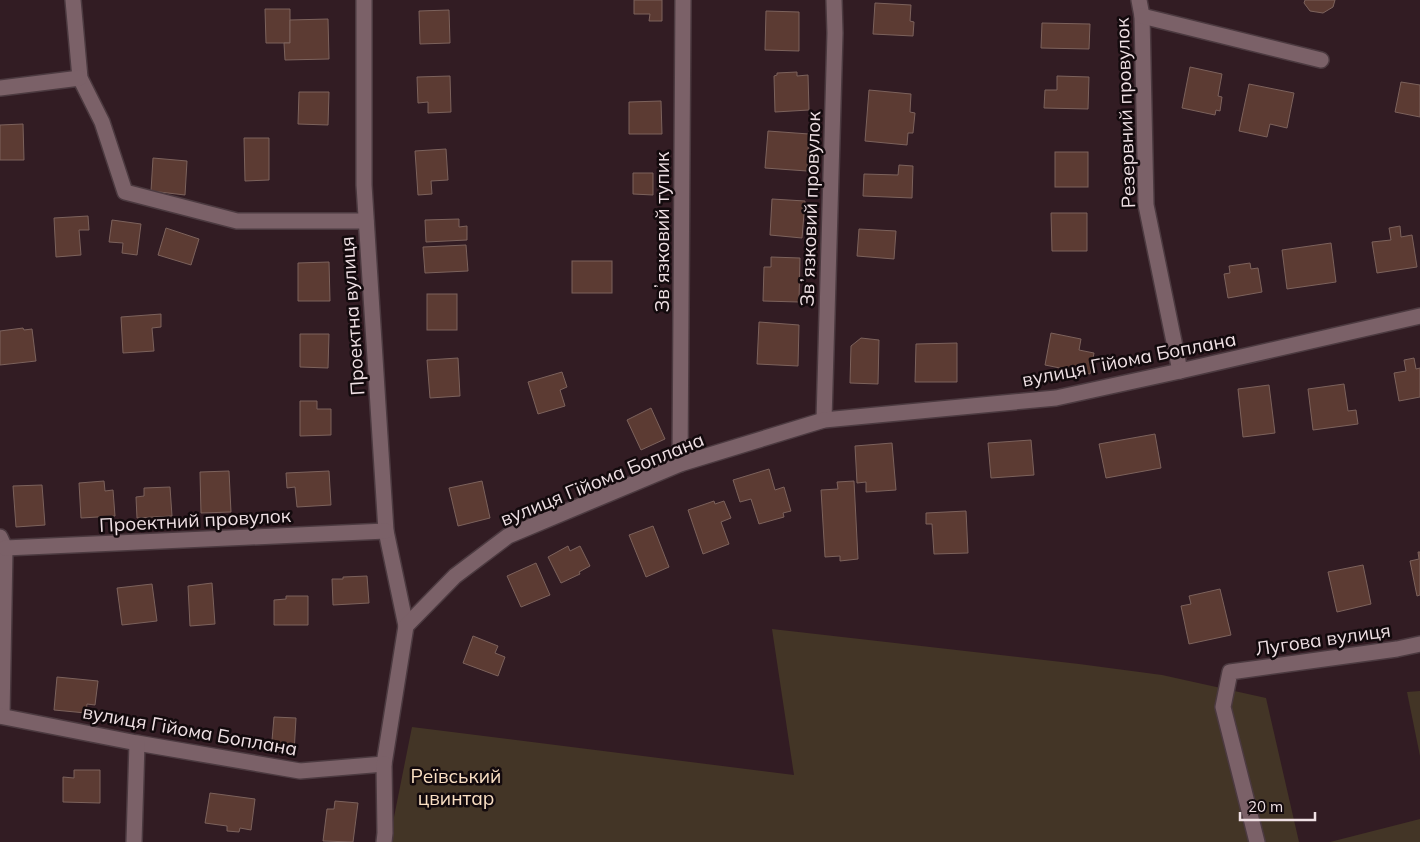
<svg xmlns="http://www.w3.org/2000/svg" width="1420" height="842" font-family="Mulish,sans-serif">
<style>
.green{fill:#433526}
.building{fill:#5c3b33;stroke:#7c625c}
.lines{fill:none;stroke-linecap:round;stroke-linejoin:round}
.minor-casing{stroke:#4c3a40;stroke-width:18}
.minor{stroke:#7b6168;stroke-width:15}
.labels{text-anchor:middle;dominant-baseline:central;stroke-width:5;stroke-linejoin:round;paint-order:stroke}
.street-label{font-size:19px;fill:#efe0e4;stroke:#130a0d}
.park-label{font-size:19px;fill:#fadfc3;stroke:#130a0d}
</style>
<rect width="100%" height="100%" fill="#321c23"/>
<g class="green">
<polygon points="772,629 1079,664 1162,675 1266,698 1299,842 389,842 412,727 794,775"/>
<polygon points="1420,691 1420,756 1407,692"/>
<polygon points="1420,819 1420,842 1330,842"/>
</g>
<g class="building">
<polygon points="634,0 662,0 662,21 649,21 650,14 634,14"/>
<polygon points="1305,0 1335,0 1333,7 1323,13 1310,11 1304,3"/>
<polygon points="875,3 911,5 910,21 914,22 913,36 873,34"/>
<polygon points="265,9 290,9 290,43 266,43"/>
<polygon points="449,10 450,43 420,44 419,11"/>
<polygon points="766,11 799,12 799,51 765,50"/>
<polygon points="328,19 329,59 285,60 284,43 290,43 290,20"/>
<polygon points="1042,23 1090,24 1089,49 1041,48"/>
<polygon points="1190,67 1222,74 1218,96 1222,97 1220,111 1216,110 1215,115 1182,108"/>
<polygon points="797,72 797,76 808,75 809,110 775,112 774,76 777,75 777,73"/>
<polygon points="450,76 451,112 428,113 428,102 418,103 417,77"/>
<polygon points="1057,76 1089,77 1088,109 1044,108 1045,90 1057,90"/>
<polygon points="1401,82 1420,85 1420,117 1395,112"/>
<polygon points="1249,84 1294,93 1287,128 1270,124 1267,137 1239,131"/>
<polygon points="869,90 911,94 910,112 915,113 913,133 908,133 907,145 865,141"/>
<polygon points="299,92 329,92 328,125 298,124"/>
<polygon points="661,101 662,134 629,134 629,102"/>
<polygon points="23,124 24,160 0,160 0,125"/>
<polygon points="768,131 809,134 807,171 765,168"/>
<polygon points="244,138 269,138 269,180 245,181"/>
<polygon points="446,149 448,180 431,181 432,194 418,195 415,151"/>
<rect x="1055" y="152" width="33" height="35"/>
<polygon points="153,158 187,161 185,195 151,191"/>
<polygon points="899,165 913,166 912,198 863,196 864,174 898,175"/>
<polygon points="633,173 653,173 653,195 633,194"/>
<polygon points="772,199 805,201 802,238 770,235"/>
<polygon points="1051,213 1087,213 1087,251 1052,251"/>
<polygon points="88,216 89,230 79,230 81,255 56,257 54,218"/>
<polygon points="459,219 459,227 467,226 467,240 426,242 425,220"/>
<polygon points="112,220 141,224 137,255 122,253 123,243 109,242"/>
<polygon points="1400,226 1401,237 1412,235 1417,267 1377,273 1372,242 1391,240 1389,228"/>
<polygon points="166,228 199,239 191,265 158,255"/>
<polygon points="859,229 896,231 894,259 857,256"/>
<polygon points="1331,243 1336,282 1287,289 1282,250"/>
<polygon points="466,245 468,271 425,273 423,247"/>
<polygon points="771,257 800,258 799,302 763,301 764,267 771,267"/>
<rect x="572" y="261" width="40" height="32"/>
<polygon points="329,262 330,301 298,301 298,263"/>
<polygon points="1250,263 1251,269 1258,268 1262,292 1228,298 1224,274 1230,273 1229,266"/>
<rect x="427" y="294" width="30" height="36"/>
<polygon points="161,314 161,327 152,328 154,351 123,353 121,317"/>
<polygon points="759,322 799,325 798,366 757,364"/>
<polygon points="23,328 24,330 32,329 36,361 0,365 0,331"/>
<polygon points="1051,333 1081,339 1079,350 1094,353 1090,374 1045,365"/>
<polygon points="300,334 329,334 328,368 300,367"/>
<polygon points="861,338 879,340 878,384 850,383 851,346"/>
<polygon points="957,343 957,382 915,382 916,344"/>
<polygon points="458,358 460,396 430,398 427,360"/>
<polygon points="1414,358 1416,369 1420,368 1420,397 1399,401 1394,373 1406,371 1404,360"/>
<polygon points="562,372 567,387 560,390 565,406 538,414 528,382"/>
<polygon points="1344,384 1348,411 1356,410 1358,424 1313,430 1308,389"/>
<polygon points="1269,385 1275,433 1243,437 1238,389"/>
<polygon points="300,401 317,401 317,409 331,409 331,435 300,436"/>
<polygon points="651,408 665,439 641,450 627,420"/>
<polygon points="1155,434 1161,468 1106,478 1099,444"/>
<polygon points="1031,440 1034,475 991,478 988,443"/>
<polygon points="892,443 896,490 866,492 866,482 857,483 855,446"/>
<polygon points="769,469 775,490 784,487 791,511 783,513 784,517 759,524 751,499 740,502 733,480"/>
<polygon points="229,471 231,512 201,513 200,472"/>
<polygon points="329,471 331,505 297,507 295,487 287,488 286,473"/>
<polygon points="104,481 105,491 113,490 115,516 81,518 79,483"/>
<polygon points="482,481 490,518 458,526 449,488"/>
<polygon points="854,481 858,559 840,561 840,556 825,557 821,490 838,489 837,482"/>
<polygon points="42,485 45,525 16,527 13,486"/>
<polygon points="170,487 172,516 137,518 136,497 144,496 144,488"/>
<polygon points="714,501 715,504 724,501 731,518 721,522 729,544 703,554 688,510"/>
<polygon points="966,511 968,553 934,554 932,524 926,524 926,513"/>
<polygon points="653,526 669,567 646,577 629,535"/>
<polygon points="568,546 570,551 580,546 590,566 579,572 580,574 561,583 548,557"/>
<polygon points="1418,552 1420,552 1420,595 1417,596 1410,561 1419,559"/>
<polygon points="536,563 550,595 521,607 507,576"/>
<polygon points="1363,565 1371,604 1337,612 1328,572"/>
<polygon points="367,576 369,603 333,605 332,579 343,579 343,577"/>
<polygon points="212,583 215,624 190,626 188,586"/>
<polygon points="152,584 157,621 122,625 117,588"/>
<polygon points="1220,589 1231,635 1189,644 1181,606 1191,604 1189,596"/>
<polygon points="286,596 308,596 308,625 274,625 274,600 286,599"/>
<polygon points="473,636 498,646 495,653 505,657 498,676 463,663"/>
<polygon points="57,677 98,681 95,705 87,704 86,713 54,710"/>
<polygon points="274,717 296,718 294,753 271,752"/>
<polygon points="74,770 100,770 100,803 63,802 63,777 74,778"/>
<polygon points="210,793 255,799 251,830 240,828 239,832 227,831 227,826 205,823"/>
<polygon points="335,801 358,803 353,842 323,841 327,809 334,809"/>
</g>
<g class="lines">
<defs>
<g id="minor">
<polyline points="73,0 80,78 102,122 125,192 237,221 366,221"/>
<polyline points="364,0 364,185 386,531 406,626"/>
<polyline points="1139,0 1142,16 1146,205 1180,371"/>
<polyline points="1142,16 1321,60"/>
<polyline points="0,88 80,78"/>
<polyline points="824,420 835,33 834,0"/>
<polyline points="680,464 683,0"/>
<polyline points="0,537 5,548 2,716"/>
<polyline points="5,548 386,531"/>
<polyline points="0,716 137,743 300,771 384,764 406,626 455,576 508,536 680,464 824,420 1056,398 1180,371 1420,316"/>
<polyline points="384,764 385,833 384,842"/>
<polyline points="134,842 137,743"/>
<polyline points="1257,842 1223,707 1230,672 1397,649 1420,644"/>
</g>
</defs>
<use href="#minor" class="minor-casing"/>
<use href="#minor" class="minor"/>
</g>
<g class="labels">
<g class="street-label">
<text transform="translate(1125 113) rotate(-92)">Резервний провулок</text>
<text transform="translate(810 209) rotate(-88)">Звʼязковий провулок</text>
<text transform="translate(662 232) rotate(-90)">Звʼязковий тупик</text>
<text transform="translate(352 316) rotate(-94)">Проектна вулиця</text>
<text transform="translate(1129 359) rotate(-11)">вулиця Гійома Боплана</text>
<text transform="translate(602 479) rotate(-22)">вулиця Гійома Боплана</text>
<text transform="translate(195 520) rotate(-3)">Проектний провулок</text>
<text transform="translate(1323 639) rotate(-8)">Лугова вулиця</text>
<text transform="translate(190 730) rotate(10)">вулиця Гійома Боплана</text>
</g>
<g class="park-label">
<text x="456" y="776">Реївський<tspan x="456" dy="22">цвинтар</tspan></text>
</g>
</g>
<path d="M1240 812v8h75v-8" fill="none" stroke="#efe0e4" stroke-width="2.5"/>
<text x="1248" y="812" font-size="15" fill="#efe0e4" stroke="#130a0d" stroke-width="4" paint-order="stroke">20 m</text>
</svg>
